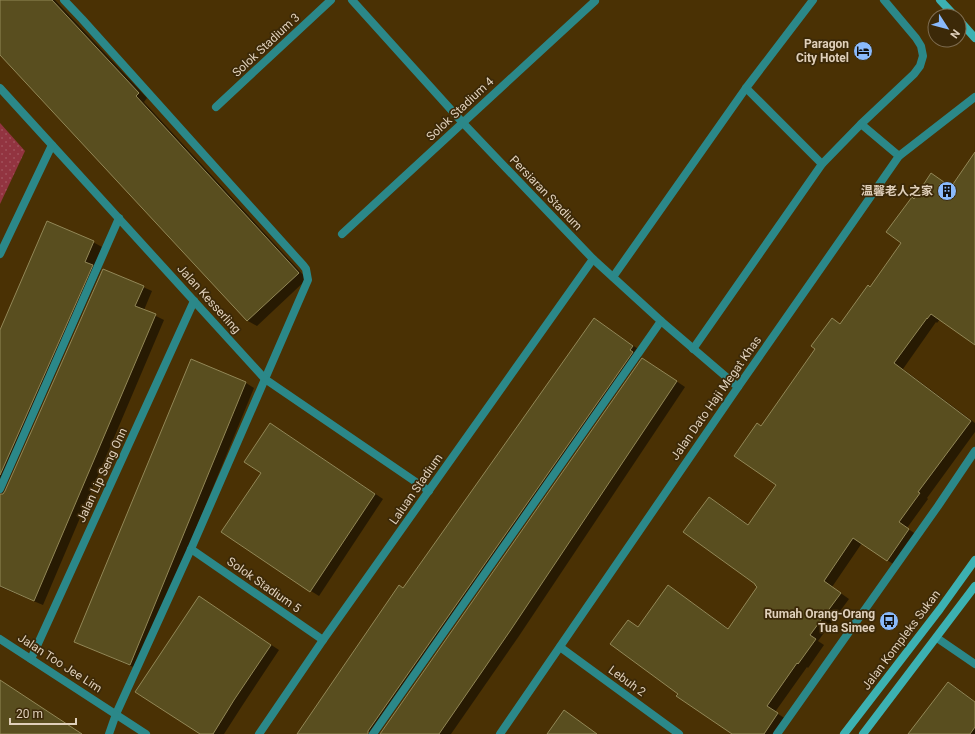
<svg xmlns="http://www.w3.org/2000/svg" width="975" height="734" font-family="Roboto,'Noto Sans SC',sans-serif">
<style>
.grass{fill:url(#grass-dots)}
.shadow{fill:#0007}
.building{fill:#594e1f;stroke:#928757}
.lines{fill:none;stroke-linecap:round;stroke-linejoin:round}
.service{stroke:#2b8889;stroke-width:8}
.minor{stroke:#2b8889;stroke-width:8}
.secondary{stroke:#3cb1b2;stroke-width:8}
.labels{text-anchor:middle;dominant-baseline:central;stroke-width:3.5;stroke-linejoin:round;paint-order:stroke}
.poi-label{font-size:12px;font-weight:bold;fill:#e0d0bb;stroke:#3c2908;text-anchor:end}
.street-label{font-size:12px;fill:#e0d0bb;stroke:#3c2908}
</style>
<defs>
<pattern id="grass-dots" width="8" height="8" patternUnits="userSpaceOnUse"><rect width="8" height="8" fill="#923440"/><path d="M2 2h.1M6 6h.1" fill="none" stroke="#a1505a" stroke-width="1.8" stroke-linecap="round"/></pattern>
</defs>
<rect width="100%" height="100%" fill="#4a3104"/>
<polygon class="grass" points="0,123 25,151 0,204"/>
<g class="shadow">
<polygon points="0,0 55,0 147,98 144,102 307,279 257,326 248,321 0,53"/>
<polygon points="975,154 975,344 940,319 937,323 936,322 903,369 975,423 975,432 927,498 928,499 907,528 917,535 896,566 862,543 832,587 849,599 818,641 824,645 808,668 807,667 775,712 786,719 776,734 734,734 679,694 677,592 729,629 759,587 709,498 718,503 749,525 777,485 761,427 816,349 832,319 841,324 870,288 903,243 914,200 952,188"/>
<polygon points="48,223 93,242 102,247 94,267 101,270 2,495 6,492 143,287 152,291 144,310 164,320 43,605 0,587 0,332"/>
<polygon points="602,324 641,351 638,356 641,357 378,734 299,734 404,589"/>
<polygon points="192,361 246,383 254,388 138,669 84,646 76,641"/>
<polygon points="651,364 685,387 519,636 451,734 381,734"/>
<polygon points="279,429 383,499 319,596 311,591 262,473"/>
<polygon points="208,603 279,650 242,706 224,734 202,734"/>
<polygon points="949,683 957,688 975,702 975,734 909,734"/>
</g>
<g class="building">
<polygon points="0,0 52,0 139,93 136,96 299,273 247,321 0,55"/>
<polygon points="975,152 975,345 931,314 927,319 927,318 894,363 971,421 918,492 920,493 899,522 909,529 887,561 853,538 824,581 841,593 810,635 816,639 798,664 797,663 767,706 778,713 764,734 732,734 676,696 678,694 610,644 628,620 638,627 668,585 728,629 757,587 755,585 755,584 683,532 709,497 748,525 776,485 734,456 757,423 761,426 815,349 811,346 832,318 840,324 868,285 870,287 901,243 886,232 912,197 914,199 931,173 951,187"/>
<polygon points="47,221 94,241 85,262 93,265 0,475 0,330"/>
<polygon points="103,269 144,286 135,306 156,314 34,601 0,586 0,494 3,494 5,491"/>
<polygon points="594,318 633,346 630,350 633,352 368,731 368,734 297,734 399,585 403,588"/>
<polygon points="642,358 677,381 510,631 439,734 380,734"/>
<polygon points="191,359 246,382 130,665 74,642"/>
<polygon points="270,423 375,494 310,592 221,532 261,473 244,462"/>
<polygon points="199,596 271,645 234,700 213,734 200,734 135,692"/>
<polygon points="0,680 82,734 0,734"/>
<polygon points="948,682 975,702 975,727 970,734 908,734"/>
<polygon points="564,710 597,734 547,734"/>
</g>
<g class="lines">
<g class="service">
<polyline points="746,88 822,164"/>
<polyline points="373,734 661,321"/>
</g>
<g class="minor">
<polyline points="64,0 82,19 303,265 306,269 308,280 191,549 116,714 109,734"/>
<polyline points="352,0 463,123 593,259 661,321 738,387"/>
<polyline points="0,88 52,145 265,379 429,491"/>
<polyline points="216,107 331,0"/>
<polyline points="861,124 899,156"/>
<polyline points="342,234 595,1"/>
<polyline points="0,254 52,145"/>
<polyline points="613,277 746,88 813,0"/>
<polyline points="693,349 822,164 861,124 914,74 920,66 923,56 921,46 916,38 884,0"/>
<polyline points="0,489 119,218"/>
<polyline points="191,549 323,640"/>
<polyline points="937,638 975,664"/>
<polyline points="0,639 146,734"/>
<polyline points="560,647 679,734"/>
<polyline points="31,659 194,301"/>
<polyline points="259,734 323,640 593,259"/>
<polyline points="500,734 738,387 899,156 975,97"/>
<polyline points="777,734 938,506 975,451"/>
</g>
<g class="secondary">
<polyline points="940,0 955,16"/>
<polyline points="959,20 975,38"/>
<polyline points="844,734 940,609 975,560"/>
<polyline points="863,734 975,586"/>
</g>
</g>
<defs>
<symbol id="hotel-disc" viewBox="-11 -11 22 22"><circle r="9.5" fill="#8abafc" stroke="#3c2908"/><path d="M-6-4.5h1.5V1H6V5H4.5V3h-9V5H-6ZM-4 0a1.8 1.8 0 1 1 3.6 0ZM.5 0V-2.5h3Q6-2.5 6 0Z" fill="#111"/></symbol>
<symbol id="building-disc" viewBox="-11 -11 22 22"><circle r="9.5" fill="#8abafc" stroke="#3c2908"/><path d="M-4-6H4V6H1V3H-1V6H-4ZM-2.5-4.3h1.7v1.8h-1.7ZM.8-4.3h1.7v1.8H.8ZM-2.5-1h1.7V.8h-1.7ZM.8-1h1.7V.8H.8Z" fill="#111"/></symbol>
<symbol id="bus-disc" viewBox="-11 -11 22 22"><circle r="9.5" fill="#8abafc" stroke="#3c2908"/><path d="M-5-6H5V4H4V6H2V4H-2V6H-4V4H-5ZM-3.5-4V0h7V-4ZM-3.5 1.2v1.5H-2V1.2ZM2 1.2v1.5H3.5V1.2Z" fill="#111"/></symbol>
</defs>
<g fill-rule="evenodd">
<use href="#hotel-disc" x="852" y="40" width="22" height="22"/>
<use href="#building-disc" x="936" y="180" width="22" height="22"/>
<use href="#bus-disc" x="878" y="610" width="22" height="22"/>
</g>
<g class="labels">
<g class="poi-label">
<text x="849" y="44">Paragon<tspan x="849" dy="14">City Hotel</tspan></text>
<text x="933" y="191">温馨老人之家</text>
<text x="875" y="614">Rumah Orang-Orang<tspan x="875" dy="14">Tua Simee</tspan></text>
</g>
<g class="street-label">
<text transform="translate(266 45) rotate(-43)">Solok Stadium 3</text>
<text transform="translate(460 109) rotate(-43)">Solok Stadium 4</text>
<text transform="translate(546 193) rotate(46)">Persiaran Stadium</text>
<text transform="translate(209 299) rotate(48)">Jalan Kesserling</text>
<text transform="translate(716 398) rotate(-55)">Jalan Dato Haji Megat Khas</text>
<text transform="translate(102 475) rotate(-65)">Jalan Lip Seng Onn</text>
<text transform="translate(416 489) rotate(-55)">Laluan Stadium</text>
<text transform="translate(264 585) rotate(35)">Solok Stadium 5</text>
<text transform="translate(901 640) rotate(-53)">Jalan Kompleks Sukan</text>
<text transform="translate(60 663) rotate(33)">Jalan Too Jee Lim</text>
<text transform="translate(627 681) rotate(36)">Lebuh 2</text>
</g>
</g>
<g transform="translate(947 28) rotate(126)"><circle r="19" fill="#3c2908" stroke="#7e6c50"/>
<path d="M0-3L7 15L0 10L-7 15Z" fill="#8abafc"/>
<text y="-6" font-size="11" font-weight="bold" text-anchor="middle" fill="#e0d0bb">N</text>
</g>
<path d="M10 718v6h66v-6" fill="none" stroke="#e0d0bb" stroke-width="2"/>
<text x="16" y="718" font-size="12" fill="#e0d0bb" stroke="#3c2908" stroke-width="3" paint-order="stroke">20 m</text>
</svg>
